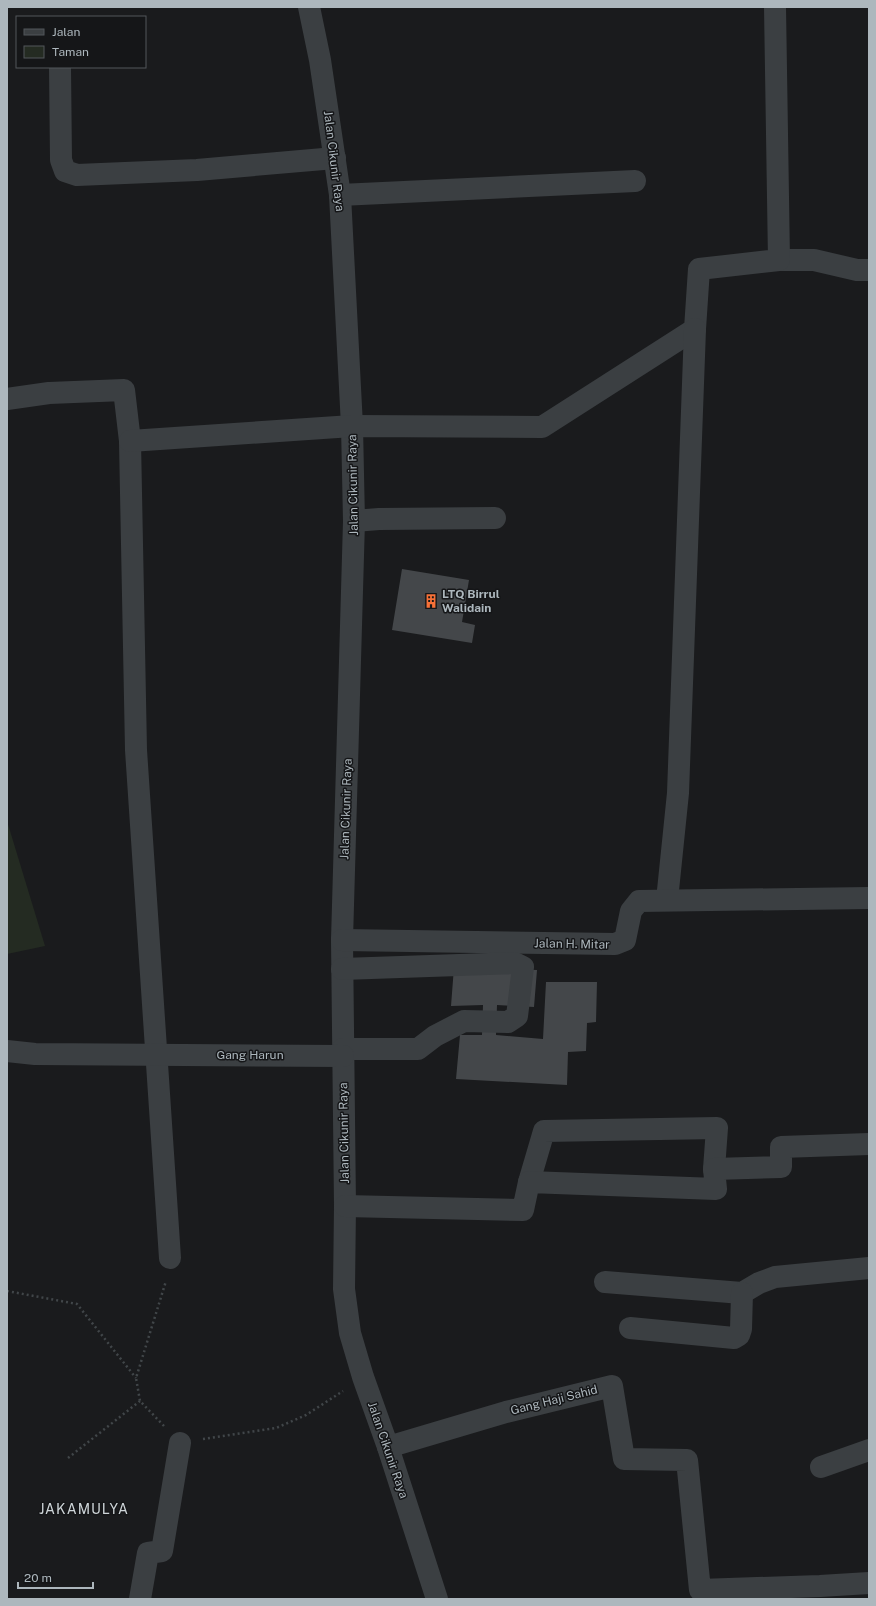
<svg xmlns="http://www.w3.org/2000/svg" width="876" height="1606" font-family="'Public Sans',sans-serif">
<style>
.green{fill:#242b22}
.building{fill:#44474a}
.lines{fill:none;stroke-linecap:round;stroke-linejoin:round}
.path{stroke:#414649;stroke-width:2.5;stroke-dasharray:2 3;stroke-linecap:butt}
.minor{stroke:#3b3f42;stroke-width:22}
.labels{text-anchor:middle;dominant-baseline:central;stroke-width:3;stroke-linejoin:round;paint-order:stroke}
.street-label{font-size:12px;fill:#adb7bd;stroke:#151618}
.poi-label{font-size:12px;font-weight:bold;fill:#adb7bd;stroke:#151618;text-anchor:start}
.quarter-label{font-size:14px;letter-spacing:1px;fill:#ced5d8;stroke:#151618}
</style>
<rect width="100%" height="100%" fill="#1a1b1d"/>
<polygon class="green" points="7,821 45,946 7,954"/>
<g class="building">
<polygon points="402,569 469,580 462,622 475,625 472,643 392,630"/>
<polygon points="454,967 537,970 534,1007 497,1005 496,1035 543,1039 546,982 597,982 596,1022 587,1023 586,1051 568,1052 567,1085 456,1079 460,1035 482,1035 483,1005 451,1006"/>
</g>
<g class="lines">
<g class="path">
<polyline points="7,1291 77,1304 136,1378"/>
<polyline points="164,1426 140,1401 136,1378 166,1281"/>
<polyline points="203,1439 276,1428 306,1415 343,1391"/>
<polyline points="68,1458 140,1401"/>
</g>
<g class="minor">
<polyline points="309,7 320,60 340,195 352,426 354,521 342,940 345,1206 344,1289 350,1333 363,1377 388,1447 437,1599"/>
<polyline points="60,67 61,160 65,171 77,175 197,170 335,158"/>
<polyline points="340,195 635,181"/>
<polyline points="779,260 814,260 857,270 869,270"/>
<polyline points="7,399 49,393 124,390 130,441 136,750 170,1258"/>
<polyline points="130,441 352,426 542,427 695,329 699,269 779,260 775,7"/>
<polyline points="354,521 379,519 495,518"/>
<polyline points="667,900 678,793 695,329"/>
<polyline points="342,940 615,944 625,940 631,911 639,901 869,898"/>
<polyline points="342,969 515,963 523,967 517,1016 508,1022 464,1021 435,1036 418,1049 343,1049"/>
<polyline points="7,1051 35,1054 343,1056"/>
<polyline points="529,1182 544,1131 717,1128 714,1169"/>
<polyline points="345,1206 523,1210 529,1182 716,1189 714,1169 781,1167 781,1147 869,1144"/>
<polyline points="605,1282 742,1293 759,1283 775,1277 869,1268"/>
<polyline points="630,1328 734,1338 739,1335 741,1329 742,1293"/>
<polyline points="388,1447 506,1412 612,1386 624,1459 687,1460 700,1590 820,1586 869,1583"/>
<polyline points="821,1467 869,1450"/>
<polyline points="140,1599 148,1553 162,1551 180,1443"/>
</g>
</g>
<defs>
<symbol id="building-bare" viewBox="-9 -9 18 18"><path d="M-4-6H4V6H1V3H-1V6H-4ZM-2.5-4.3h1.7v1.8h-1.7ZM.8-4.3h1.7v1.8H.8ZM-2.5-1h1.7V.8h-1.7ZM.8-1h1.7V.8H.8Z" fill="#f77138" stroke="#151618" stroke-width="2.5" paint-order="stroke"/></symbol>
</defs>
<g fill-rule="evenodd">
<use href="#building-bare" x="421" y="591" width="20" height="20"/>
</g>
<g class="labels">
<g class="street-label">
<text transform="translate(334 161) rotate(83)">Jalan Cikunir Raya</text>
<text transform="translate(353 485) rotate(-91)">Jalan Cikunir Raya</text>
<text transform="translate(346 809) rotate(-88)">Jalan Cikunir Raya</text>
<text transform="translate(572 944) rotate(1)">Jalan H. Mitar</text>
<text x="250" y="1055">Gang Harun</text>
<text transform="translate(344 1133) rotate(-91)">Jalan Cikunir Raya</text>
<text transform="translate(554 1400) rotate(-14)">Gang Haji Sahid</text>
<text transform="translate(388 1450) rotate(71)">Jalan Cikunir Raya</text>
</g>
<g class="poi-label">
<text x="442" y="594">LTQ Birrul<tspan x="442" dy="14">Walidain</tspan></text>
</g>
<g class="quarter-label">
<text x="84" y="1509">JAKAMULYA</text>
</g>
</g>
<rect width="876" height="1606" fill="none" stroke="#adb7bd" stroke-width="16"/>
<rect x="16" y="16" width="130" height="52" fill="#151618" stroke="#52565a"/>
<rect x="24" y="29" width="20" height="6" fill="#3b3f42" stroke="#52565a"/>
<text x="52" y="36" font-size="12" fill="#adb7bd">Jalan</text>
<rect x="24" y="46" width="20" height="12" fill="#242b22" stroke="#52565a"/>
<text x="52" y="56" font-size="12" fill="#adb7bd">Taman</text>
<path d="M18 1582v6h75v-6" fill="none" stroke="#adb7bd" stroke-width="2"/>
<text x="24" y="1582" font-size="12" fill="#adb7bd" stroke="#151618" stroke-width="3" paint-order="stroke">20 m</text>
</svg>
